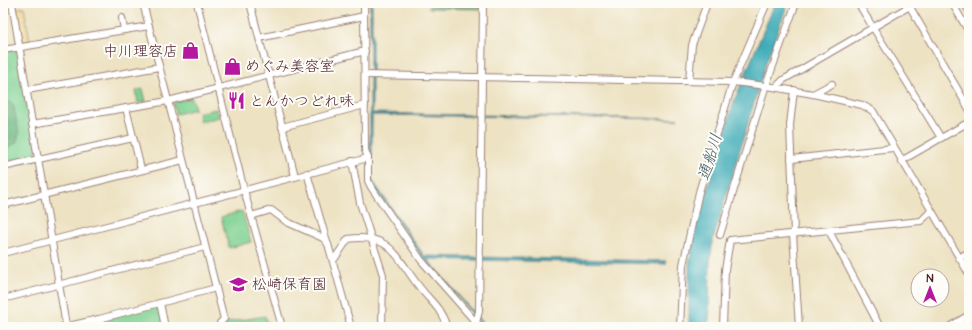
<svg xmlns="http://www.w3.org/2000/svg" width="972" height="330" font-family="'Architects Daughter','Klee One',sans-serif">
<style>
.green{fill:#80d293;stroke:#65785f}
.forest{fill:#68b47d;stroke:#596a54}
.sand{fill:#eeda9e;stroke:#9c7c64}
.water{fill:#3aaab6;stroke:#426470}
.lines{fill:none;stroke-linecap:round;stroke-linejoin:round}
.minor-casing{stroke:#9c8076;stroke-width:8}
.highway-casing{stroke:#9c8076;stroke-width:11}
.minor{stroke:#fff;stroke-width:6}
.highway{stroke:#fff;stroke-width:9}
.labels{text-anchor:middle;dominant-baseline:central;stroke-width:4;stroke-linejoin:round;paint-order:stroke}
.poi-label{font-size:15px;fill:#4a1f2b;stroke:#fdfcf7;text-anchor:start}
.water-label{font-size:16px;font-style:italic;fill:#435e6a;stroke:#fdfcf7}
</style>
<rect width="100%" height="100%" fill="#fdfcf7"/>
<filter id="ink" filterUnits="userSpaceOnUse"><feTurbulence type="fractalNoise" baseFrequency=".025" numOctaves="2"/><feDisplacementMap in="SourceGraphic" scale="8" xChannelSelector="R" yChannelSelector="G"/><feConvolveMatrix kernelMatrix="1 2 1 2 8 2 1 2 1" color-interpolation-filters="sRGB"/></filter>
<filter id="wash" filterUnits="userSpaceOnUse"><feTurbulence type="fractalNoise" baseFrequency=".012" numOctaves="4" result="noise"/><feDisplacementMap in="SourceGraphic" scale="16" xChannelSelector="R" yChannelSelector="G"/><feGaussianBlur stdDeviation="0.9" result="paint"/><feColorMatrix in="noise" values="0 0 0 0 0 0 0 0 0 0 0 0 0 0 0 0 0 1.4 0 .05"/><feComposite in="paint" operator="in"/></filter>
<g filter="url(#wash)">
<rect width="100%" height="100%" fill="#ede2c2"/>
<g class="green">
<polygon points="429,6 481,7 481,9 429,8"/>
<polygon points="19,48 38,159 3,167 3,50"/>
<polygon points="143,89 146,102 138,103 136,91"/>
<polygon points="192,98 195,109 176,114 173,104 174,102"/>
<polygon points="216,109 219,117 200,122 198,113"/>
<polygon points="242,211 251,242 229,248 221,217"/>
<polygon points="160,303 165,327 101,327 99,319"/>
<polygon points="265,316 268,327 223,327 223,323"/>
</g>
<polygon class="forest" points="3,97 13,104 19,134 16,143 3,150"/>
<polygon class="sand" points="24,7 30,42 23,44 22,43 16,9"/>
<g class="water">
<polygon points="370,3 372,3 372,113 678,119 372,115 372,180 424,256 666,261 666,264 427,259 486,327 484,327 422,256 370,181"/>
<polygon points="775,3 788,3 766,63 713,240 710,261 709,327 689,327 689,264 695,229 734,101"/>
</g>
</g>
<g filter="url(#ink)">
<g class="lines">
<defs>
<g id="minor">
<polyline points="12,3 66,326"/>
<polyline points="143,3 224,319 220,323 219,327"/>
<polyline points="197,3 244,190 282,327"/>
<polyline points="250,3 295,176"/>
<polyline points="364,3 365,150 368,158 368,181 371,187 421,260 480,327"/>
<polyline points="858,3 941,138"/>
<polyline points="952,3 969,32"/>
<polyline points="3,4 11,3"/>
<polyline points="910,7 969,109"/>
<polyline points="122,18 124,30"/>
<polyline points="259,38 364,16"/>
<polyline points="3,50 149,26"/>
<polyline points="365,75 733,82 767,86 813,94 862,105 873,111 969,274"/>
<polyline points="689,81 692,45 707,3"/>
<polyline points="776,87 783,80 915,3"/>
<polyline points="27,90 159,67"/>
<polyline points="794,90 790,125 794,233"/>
<polyline points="813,94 832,84"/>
<polyline points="126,108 141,169"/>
<polyline points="32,124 168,101 365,51"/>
<polyline points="282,127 365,105"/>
<polyline points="791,159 893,148"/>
<polyline points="352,161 360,203 383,275 382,327"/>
<polyline points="901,161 969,122"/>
<polyline points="3,167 133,138"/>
<polyline points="307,173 327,242"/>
<polyline points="3,205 183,160"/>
<polyline points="251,216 271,210 287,222 323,238 328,244 351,327"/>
<polyline points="829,231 880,327"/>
<polyline points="793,234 799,327"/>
<polyline points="720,235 765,88 796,3"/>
<polyline points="3,253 368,158"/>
<polyline points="959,258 969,252"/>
<path d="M333,261l15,-22c45,-7 49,21 73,50 12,15 19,18 26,38"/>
<polyline points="3,299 205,247"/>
<polyline points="160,303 216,288"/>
<polyline points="476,323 479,311 483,3"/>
<polyline points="64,327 99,319"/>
<polyline points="101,327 99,319 160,303 165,327"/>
<polyline points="680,327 683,265 699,192 733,82 767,3"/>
<polyline points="723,327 725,270 730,240 921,221 931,211"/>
<polyline points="949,327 969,315"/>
</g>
<polyline id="highway" points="966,3 969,8"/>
</defs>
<use href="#minor" class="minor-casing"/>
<use href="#highway" class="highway-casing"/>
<use href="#minor" class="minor"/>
<use href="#highway" class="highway"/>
</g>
</g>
<defs>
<symbol id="shop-bare" viewBox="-9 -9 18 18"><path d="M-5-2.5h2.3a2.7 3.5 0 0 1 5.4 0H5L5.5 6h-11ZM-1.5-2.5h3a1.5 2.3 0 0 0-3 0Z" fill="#b5179e" stroke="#fdfcf7" stroke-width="2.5" paint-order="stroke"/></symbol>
<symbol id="restaurant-bare" viewBox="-9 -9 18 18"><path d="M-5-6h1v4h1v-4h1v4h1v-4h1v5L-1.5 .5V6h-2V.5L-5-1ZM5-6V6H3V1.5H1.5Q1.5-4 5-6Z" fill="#b5179e" stroke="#fdfcf7" stroke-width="2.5" paint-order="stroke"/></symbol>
<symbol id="school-bare" viewBox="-9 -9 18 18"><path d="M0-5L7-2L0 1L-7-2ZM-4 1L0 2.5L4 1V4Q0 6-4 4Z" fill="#b5179e" stroke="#fdfcf7" stroke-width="2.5" paint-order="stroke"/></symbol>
</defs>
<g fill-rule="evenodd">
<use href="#shop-bare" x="178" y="38" width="25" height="25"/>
<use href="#shop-bare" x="220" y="54" width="25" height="25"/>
<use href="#restaurant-bare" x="224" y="88" width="25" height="25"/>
<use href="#school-bare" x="226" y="272" width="25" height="25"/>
</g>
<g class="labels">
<g class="poi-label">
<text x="178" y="51" text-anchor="end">中川理容店</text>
<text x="245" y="66">めぐみ美容室</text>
<text x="249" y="101">とんかつどれ味</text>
<text x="252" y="284">松崎保育園</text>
</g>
<g class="water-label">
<text transform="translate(710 157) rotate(-73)">通船川</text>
</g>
</g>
<rect width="972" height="330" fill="none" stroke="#fdfcf7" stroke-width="16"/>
<g transform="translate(930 288)"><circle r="19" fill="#fdfcf7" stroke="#b5a4a5"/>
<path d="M0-3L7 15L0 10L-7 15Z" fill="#b5179e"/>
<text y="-6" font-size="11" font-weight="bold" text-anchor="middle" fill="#4a1f2b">N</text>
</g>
</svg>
